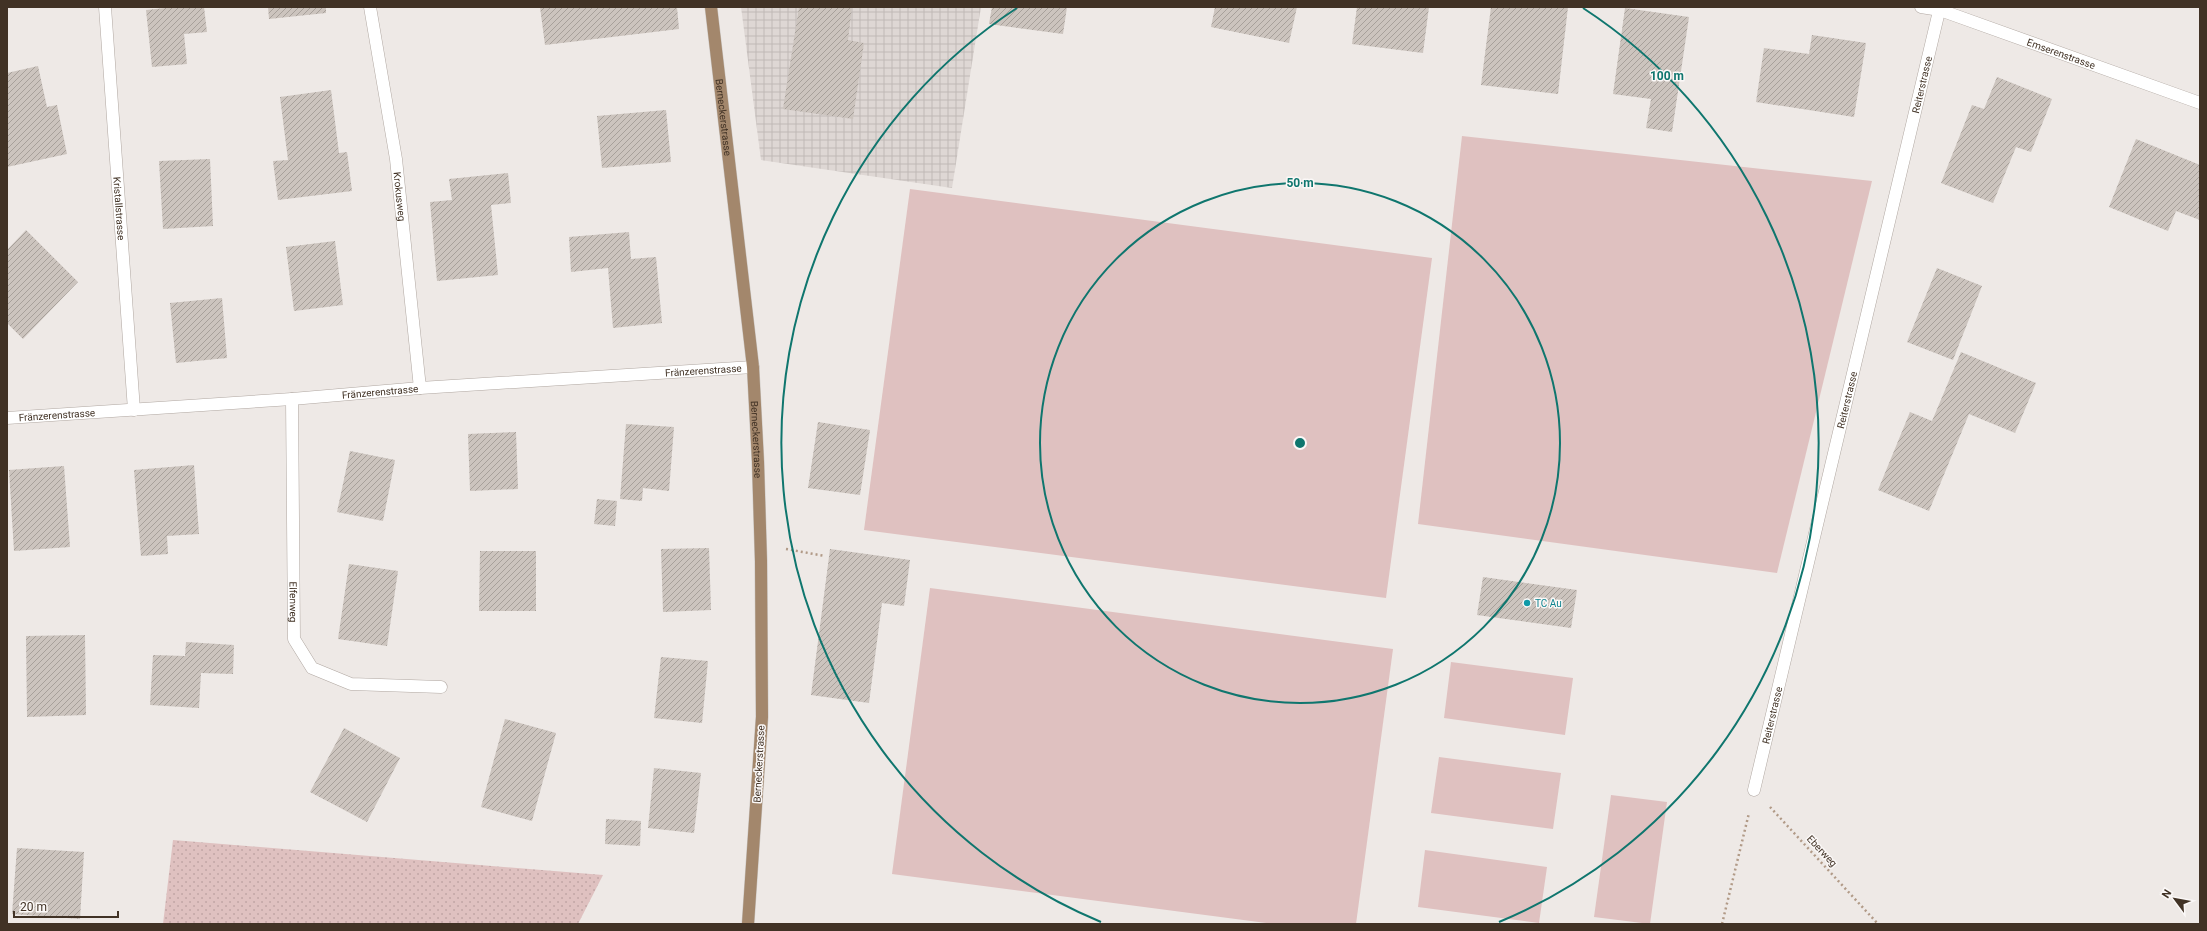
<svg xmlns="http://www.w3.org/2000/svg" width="2207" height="931" font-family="Roboto,sans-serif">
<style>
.industrial{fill:url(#industrial-grid)}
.grass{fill:url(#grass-dots)}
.garden{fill:#dfc1c0}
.building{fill:url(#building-hatch)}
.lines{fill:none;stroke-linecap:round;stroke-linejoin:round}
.minor-casing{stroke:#b0a7a1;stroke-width:13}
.major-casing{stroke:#cac6c2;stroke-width:13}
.path{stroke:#b19a87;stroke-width:2.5;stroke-dasharray:2 3;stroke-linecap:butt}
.minor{stroke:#fff;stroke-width:12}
.major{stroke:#a3876c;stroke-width:12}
.ring{fill:none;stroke:#0f766e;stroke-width:2}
.culture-dot{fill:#0f9aa8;stroke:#fbf8f7;stroke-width:1.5}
.labels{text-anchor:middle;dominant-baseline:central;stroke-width:3;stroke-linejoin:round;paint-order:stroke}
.street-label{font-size:10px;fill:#413225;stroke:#fbf8f7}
.culture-label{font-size:10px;fill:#0d838f;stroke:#fbf8f7;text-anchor:start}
.centre{fill:#0f766e;stroke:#fbf8f7;stroke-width:2}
.ring-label{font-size:12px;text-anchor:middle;font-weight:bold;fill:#0f766e;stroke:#fbf8f7;stroke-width:3;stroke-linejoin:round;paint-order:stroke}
</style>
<defs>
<pattern id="industrial-grid" width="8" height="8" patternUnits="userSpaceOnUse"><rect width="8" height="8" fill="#ded7d4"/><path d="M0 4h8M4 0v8" fill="none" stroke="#c0b9b6"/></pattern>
<pattern id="grass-dots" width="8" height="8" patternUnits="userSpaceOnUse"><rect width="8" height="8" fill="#dfc1c0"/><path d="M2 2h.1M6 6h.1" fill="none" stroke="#c1a6a5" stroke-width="1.8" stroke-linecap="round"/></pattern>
<pattern id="building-hatch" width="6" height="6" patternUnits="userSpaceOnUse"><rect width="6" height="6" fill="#ccc4be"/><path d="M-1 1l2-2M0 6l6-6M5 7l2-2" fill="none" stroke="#a7a09a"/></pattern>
</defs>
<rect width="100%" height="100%" fill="#eee9e6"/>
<polygon class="industrial" points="741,7 981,7 952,188 761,160"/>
<polygon class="grass" points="173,840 603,875 578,924 163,924"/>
<g class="garden">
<polygon points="1462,136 1872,181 1777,573 1418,524"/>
<polygon points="910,189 1432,258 1386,598 864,530"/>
<polygon points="930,588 1393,649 1356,924 1273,924 892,874"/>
<polygon points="1451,662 1573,678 1565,735 1444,718"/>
<polygon points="1439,757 1561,773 1553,829 1431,813"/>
<polygon points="1611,795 1667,802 1650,924 1594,917"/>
<polygon points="1425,850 1547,867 1539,923 1418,907"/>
</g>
<g class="building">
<polygon points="175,7 204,7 207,32 184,34 187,64 152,67 146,10"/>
<polygon points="268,7 326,7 326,13 269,19"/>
<polygon points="540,7 677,7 679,29 545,45"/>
<polygon points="799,7 852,7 848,40 864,43 853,119 783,109"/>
<polygon points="992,7 1067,7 1063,34 989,24"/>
<polygon points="1215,7 1297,7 1289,43 1211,27"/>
<polygon points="1357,7 1429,7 1423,53 1352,44"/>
<polygon points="1491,7 1568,7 1558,94 1481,85"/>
<polygon points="1625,8 1689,17 1672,132 1646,128 1651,99 1613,94"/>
<polygon points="1812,35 1866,43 1854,117 1756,102 1764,48 1809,54"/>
<polygon points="38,66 47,107 57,105 67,154 7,167 7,73"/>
<polygon points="1997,77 2052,99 2031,152 2016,147 1993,203 1941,183 1972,105 1984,109"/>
<polygon points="331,90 339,153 347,152 352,191 278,200 273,161 288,160 280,97"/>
<polygon points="666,110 671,162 602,168 597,116"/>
<polygon points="2136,139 2200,165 2200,220 2176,211 2168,231 2109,207"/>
<polygon points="210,159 213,226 163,229 159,161"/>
<polygon points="508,173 511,203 491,205 498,275 437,281 430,202 452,200 449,179"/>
<polygon points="26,230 78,282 23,339 7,323 7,250"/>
<polygon points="629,232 631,259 656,257 662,323 613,328 608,268 571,272 569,237"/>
<polygon points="335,241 343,305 294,311 286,247"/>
<polygon points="1937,268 1982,286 1953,360 1907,342"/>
<polygon points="222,298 227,358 176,363 170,303"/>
<polygon points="1961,352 2036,383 2015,433 1969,414 1929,511 1878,490 1910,412 1932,421"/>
<polygon points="818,422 870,430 860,495 808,488"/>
<polygon points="626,424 674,427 669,491 643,488 642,501 620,499"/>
<polygon points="516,432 518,489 470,491 468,434"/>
<polygon points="350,451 395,460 383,521 337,512"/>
<polygon points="194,465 199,534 167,536 168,554 141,556 134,470"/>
<polygon points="64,466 70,547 14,551 9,470"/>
<polygon points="597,499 617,501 615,526 594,524"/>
<polygon points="709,548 711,610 663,612 661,549"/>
<polygon points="830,549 910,560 904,606 882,603 869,703 811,695"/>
<polygon points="480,551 536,551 536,611 479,611"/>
<polygon points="349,564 398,571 387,646 338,639"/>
<polygon points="1483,577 1577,590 1571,628 1477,615"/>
<polygon points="85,635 86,715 27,717 26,636"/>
<polygon points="186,642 234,645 233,674 201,673 199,708 150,705 153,655 185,656"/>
<polygon points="661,657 708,661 702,723 654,718"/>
<polygon points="505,719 556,733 532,821 481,807"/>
<polygon points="344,728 400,758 367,822 310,792"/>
<polygon points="654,768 701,773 694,833 648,828"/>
<polygon points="606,819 641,821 640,846 605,844"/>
<polygon points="17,848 84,852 80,919 12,914"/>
</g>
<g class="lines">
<defs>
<g id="minor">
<path id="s1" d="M105,7l29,403"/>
<path id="s2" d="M370,7l26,152 24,229"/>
<path id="s3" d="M1921,7l19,3 260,93"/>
<path id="s4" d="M292,399l2,240 18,29 39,16 90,3"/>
<path id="s5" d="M7,418l285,-19 128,-11 333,-21"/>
<path id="s6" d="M1754,790l186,-783"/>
</g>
<g id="major">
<path id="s7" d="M711,7l42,360 5,95 3,99 1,156 -14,207"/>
</g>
</defs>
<use href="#minor" class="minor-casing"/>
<use href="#major" class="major-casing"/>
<g class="path">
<polyline points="786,549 825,556"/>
<polyline points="1770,807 1878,924"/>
<polyline points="1722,924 1749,813"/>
</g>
<use href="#minor" class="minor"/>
<use href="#major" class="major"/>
</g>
<g class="ring">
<circle cx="1300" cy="443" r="260"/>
<path d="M1101 922A519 519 0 0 1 1017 8M1583 8A519 519 0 0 1 1499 922"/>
</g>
<circle class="culture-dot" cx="1527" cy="603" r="4"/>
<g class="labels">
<g class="street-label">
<text stroke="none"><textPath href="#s3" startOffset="148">Emserenstrasse</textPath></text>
<text stroke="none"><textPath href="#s6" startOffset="725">Reiterstrasse</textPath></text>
<text stroke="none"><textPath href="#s7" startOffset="111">Berneckerstrasse</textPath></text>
<text stroke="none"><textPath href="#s2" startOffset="192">Krokusweg</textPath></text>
<text stroke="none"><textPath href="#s1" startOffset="202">Kristallstrasse</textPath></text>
<text stroke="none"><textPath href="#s5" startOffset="698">Fränzerenstrasse</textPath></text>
<text stroke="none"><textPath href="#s5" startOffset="374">Fränzerenstrasse</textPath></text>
<text stroke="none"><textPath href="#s6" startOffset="401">Reiterstrasse</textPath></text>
<text stroke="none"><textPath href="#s5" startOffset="50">Fränzerenstrasse</textPath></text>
<text stroke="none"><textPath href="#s7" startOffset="435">Berneckerstrasse</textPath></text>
<text stroke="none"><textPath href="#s4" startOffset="203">Elfenweg</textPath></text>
<text stroke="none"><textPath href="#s6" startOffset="77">Reiterstrasse</textPath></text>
<text transform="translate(759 764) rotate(-87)">Berneckerstrasse</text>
<text transform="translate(1822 851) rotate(47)">Eberweg</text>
</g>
<g class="culture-label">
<text x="1535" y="603">TC Au</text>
</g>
</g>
<circle cx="1300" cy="443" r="6" class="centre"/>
<g class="ring-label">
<text x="1667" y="80">100 m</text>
<text x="1300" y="187">50 m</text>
</g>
<rect width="2207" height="931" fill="none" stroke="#413225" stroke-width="16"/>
<g transform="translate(2175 899) rotate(302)" stroke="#fbf8f7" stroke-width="3" paint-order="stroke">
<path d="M0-3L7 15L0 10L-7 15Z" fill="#413225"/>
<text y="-6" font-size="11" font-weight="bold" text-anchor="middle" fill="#413225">N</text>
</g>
<path d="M14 911v6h104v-6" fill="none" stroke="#413225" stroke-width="2"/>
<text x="20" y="911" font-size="12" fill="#413225" stroke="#fbf8f7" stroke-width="3" paint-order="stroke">20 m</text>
</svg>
